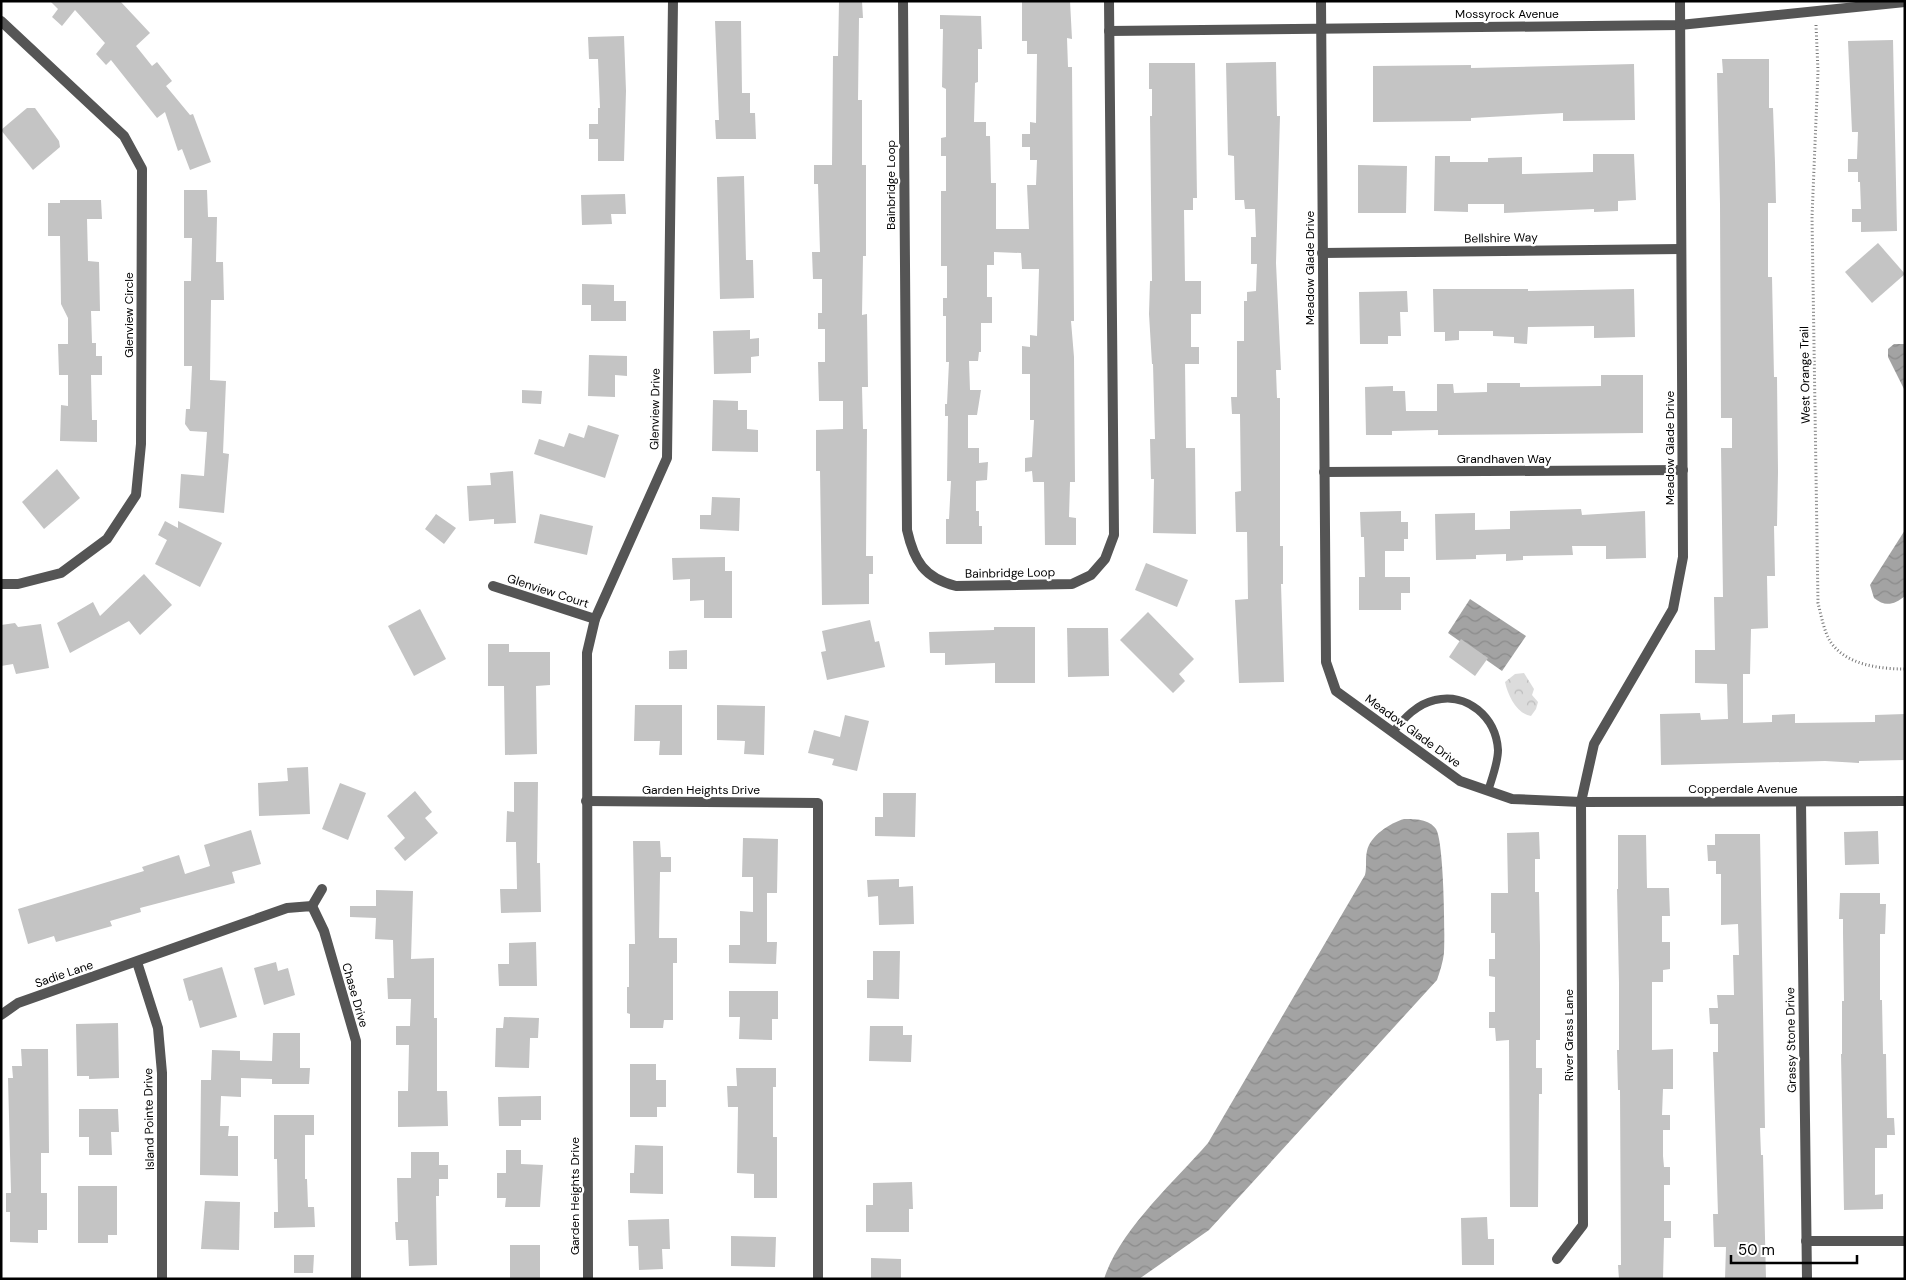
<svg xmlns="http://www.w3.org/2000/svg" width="1906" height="1280" font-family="'DM Sans',sans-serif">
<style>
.forest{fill:url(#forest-crowns)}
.water{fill:url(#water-waves)}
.building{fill:#c4c4c4}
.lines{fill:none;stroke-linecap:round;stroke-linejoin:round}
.path{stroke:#777;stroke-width:3;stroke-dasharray:1 2.5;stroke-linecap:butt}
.service{stroke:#555;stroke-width:8}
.minor{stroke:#555;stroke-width:10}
.labels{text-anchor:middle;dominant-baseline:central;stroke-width:4.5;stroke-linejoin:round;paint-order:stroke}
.street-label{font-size:12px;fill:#000;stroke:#fff}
</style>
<defs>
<pattern id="forest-crowns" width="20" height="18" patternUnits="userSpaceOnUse" patternTransform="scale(1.25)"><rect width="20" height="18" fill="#dcdcdc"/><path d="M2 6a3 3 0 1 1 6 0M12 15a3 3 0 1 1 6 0" fill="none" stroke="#bbb"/></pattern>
<pattern id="water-waves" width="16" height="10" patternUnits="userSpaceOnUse" patternTransform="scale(1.25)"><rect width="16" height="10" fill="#a3a3a3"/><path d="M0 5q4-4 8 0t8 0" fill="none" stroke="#8b8b8b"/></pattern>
</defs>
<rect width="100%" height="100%" fill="#fff"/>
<path class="forest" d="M1524,673l10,16 -2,6 6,7 -2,7 -5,7c-14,-2 -23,-20 -26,-34l10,-8z"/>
<g class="water">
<polygon points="1894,344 1905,344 1905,391 1888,357 1888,349"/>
<path d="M1905,530v66c-11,9 -20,11 -31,2l-4,-13z"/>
<polygon points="1470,599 1526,636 1502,671 1448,633"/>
<path d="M1404,819c11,0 25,0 32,10 8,12 9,106 8,124 -1,9 -4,18 -7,27l-228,250 -70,49h-35c15,-48 71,-98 104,-136l157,-268c2,-8 0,-16 2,-24 3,-15 23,-28 37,-32z"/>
</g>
<g class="building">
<polygon points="50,1 120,1 150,33 136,46 152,66 157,62 172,81 166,86 190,115 193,114 211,162 190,170 182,149 178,151 165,112 157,118 111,60 106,65 96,54 105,43 75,10 62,26 52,17 58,9"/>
<polygon points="839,1 862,1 863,18 859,18 858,100 862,100 862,165 866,165 866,256 863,256 862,315 867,314 868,387 862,387 863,429 867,429 866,556 873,556 873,574 869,574 869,604 822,605 820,471 816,471 816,430 843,429 843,401 819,401 818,362 825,362 825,329 818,329 818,313 822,313 822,279 813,279 812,252 820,252 818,184 814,184 814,165 832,165 833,56 838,56"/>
<polygon points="1022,1 1070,1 1072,39 1067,38 1068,67 1072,67 1074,321 1071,321 1074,357 1075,482 1070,482 1069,517 1076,518 1076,545 1045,545 1044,482 1033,482 1032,471 1025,472 1025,458 1032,457 1034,420 1030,420 1030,374 1022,374 1022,346 1030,347 1030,335 1037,336 1039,269 1022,269 1021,253 994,252 994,265 987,265 987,297 992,297 992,323 981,323 981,352 979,352 978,361 969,361 970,390 981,390 977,415 968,415 968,448 979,448 979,463 988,462 987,480 976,481 976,511 979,511 979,526 982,526 982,544 946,544 946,519 949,519 951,481 947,481 948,416 945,416 945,404 947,404 949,362 946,362 946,316 943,316 943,298 947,298 947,266 941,266 941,191 946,191 946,156 941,156 941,138 946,137 946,89 942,87 943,29 940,29 940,15 981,16 982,49 978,49 978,82 975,83 974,122 986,122 986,136 990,136 991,183 996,183 996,229 1029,229 1027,185 1036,185 1037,160 1030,160 1030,147 1022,147 1022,134 1030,134 1030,122 1036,123 1037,54 1027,54 1027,41 1022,41"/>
<polygon points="715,21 741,21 742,93 750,93 750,113 755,113 756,139 716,139 715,120 719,120"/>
<polygon points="624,36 626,91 624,161 598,161 598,139 589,139 589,124 598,124 598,108 600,108 598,59 589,59 588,37"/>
<polygon points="1893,40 1897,231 1861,232 1861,222 1852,222 1852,209 1861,209 1860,182 1858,182 1858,172 1848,172 1848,159 1857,159 1858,132 1852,132 1848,41"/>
<polygon points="1722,59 1769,59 1769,108 1773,108 1775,163 1776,203 1768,203 1768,277 1772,277 1774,377 1777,377 1778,472 1777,526 1774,526 1775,576 1767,576 1768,628 1751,629 1750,674 1743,674 1743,723 1772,722 1772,715 1795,714 1795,723 1875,722 1875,715 1905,714 1905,760 1859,761 1859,763 1825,761 1661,765 1660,714 1700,713 1701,720 1728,719 1727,684 1695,683 1695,650 1715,650 1714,597 1723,597 1721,448 1732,448 1732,418 1721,418 1720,204 1717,73 1723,73"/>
<polygon points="1276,62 1277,116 1280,116 1276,263 1281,370 1276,370 1277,398 1280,398 1280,546 1283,546 1283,584 1281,584 1284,682 1239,683 1235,600 1248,599 1247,532 1236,532 1235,492 1241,491 1240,414 1232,414 1231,397 1237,397 1237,341 1244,341 1244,301 1247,301 1247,292 1256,291 1257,264 1251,264 1251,237 1256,237 1255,209 1245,209 1244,200 1235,200 1234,156 1228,155 1226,63"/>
<polygon points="1149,63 1195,63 1197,198 1193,198 1193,210 1184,210 1185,281 1201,281 1201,314 1191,314 1191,347 1199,347 1199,364 1185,364 1186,448 1195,448 1196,534 1153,533 1154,479 1151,479 1150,439 1155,439 1153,364 1152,364 1149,314 1150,281 1152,281 1150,116 1152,116 1152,89 1149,89"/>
<polygon points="1634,64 1635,120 1563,121 1563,113 1471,118 1471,121 1373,122 1373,66 1471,65 1471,68"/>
<polygon points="27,108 35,108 59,141 60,147 33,170 1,130"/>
<polygon points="1593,154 1634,154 1636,200 1618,201 1618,211 1594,212 1594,209 1504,213 1504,204 1468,204 1468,212 1434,211 1435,156 1450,156 1450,162 1488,162 1488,158 1522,157 1522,174 1593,172"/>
<polygon points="1358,165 1407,166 1406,213 1358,213"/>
<polygon points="744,176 746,260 753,260 754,298 720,299 717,177"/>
<polygon points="184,190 207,190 208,217 217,217 216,262 223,262 224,300 211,300 210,380 226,381 223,453 229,454 224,513 179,508 181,474 204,476 207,432 190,431 185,424 186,409 190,409 192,366 184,366 184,281 191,281 192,238 184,238"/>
<polygon points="625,194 626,214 611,214 612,224 582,225 581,195"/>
<polygon points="60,200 101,200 102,219 87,219 88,261 99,262 100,311 91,311 92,343 96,343 96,356 102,356 102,375 91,375 92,420 97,420 97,442 60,441 61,405 68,406 68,375 59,375 58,344 68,344 68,318 61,304 60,236 48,236 48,203 60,203"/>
<polygon points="1878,243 1905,274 1872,303 1845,272"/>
<polygon points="582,284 614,285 614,301 626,301 626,321 591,321 591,305 582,305"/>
<polygon points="1433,289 1528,289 1528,291 1634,289 1635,337 1594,338 1594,326 1528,327 1527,344 1514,343 1514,337 1493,336 1493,331 1459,331 1459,340 1445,341 1445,332 1434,332"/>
<polygon points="1407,291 1408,312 1400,312 1401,336 1388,336 1388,344 1360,344 1359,292"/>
<polygon points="750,330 750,339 759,338 759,356 751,357 751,373 714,374 713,331"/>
<polygon points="589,355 627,356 627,376 615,375 615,397 588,396"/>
<polygon points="1601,375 1643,375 1643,433 1438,435 1438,430 1392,431 1392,435 1366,435 1365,387 1393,386 1393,391 1405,391 1406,411 1437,411 1437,384 1453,384 1454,393 1487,392 1487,383 1520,383 1520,387 1601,386"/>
<polygon points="522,390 542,391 541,404 522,403"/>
<polygon points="713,400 738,401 738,410 747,410 747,429 758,430 758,452 712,451"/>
<polygon points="588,425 619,435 605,478 534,454 539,439 564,447 569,433 584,438"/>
<polygon points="57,469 80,498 44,529 22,502"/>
<polygon points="513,471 516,523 494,524 494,519 469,521 467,486 491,485 490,473"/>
<polygon points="712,497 740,498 739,531 700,529 700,515 711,515"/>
<polygon points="1581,509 1582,515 1645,511 1646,558 1606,559 1606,546 1572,546 1573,555 1523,556 1523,560 1506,561 1506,554 1476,555 1476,559 1436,560 1435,514 1475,513 1475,530 1510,529 1510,511"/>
<polygon points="1401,511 1401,522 1408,522 1408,539 1404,539 1404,551 1385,551 1385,577 1410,577 1410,593 1401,593 1401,610 1359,610 1359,577 1365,577 1364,537 1361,537 1360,512"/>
<polygon points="436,514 456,528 444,544 425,529"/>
<polygon points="540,514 593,526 587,555 534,543"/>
<polygon points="165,521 178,528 178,521 222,543 200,587 155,564 167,540 158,535"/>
<polygon points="725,557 725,571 732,571 732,618 704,618 704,600 690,601 690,579 673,580 672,558"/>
<polygon points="1146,563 1188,580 1177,607 1135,590"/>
<polygon points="144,574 172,605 140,635 129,621 70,653 57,623 93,602 100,616"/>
<polygon points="420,609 446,659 414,676 388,626"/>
<polygon points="1148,612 1194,659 1179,674 1185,681 1173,693 1120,640"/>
<polygon points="870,620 875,642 879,641 885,667 827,680 821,652 826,651 822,631"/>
<polygon points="15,623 18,627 41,624 49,668 16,674 13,664 1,666 1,625"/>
<polygon points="994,627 1035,627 1035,683 995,683 995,663 945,665 945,653 930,653 929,632 994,630"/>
<polygon points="1067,628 1108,628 1109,676 1068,677"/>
<polygon points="1461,639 1488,658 1475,676 1449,657"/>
<polygon points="488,644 509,644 509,652 550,652 550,685 536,686 537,754 505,755 504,686 488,686"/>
<polygon points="687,650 687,669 669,669 669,651"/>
<polygon points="635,705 682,705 682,755 659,755 660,741 634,741"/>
<polygon points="717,705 765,706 764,755 744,754 745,741 717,740"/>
<polygon points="845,715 869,721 857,771 832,765 834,759 808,753 814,730 840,737"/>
<polygon points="308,767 310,814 259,816 258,783 288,781 287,768"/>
<polygon points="514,782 538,782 537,863 540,863 541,912 501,913 500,889 517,889 516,842 506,842 507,811 514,812"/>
<polygon points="340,783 366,793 348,840 322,829"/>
<polygon points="415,791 432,812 425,818 438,833 405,861 394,848 405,838 387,816"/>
<polygon points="883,793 916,793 915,837 875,836 875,817 883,817"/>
<polygon points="251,830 261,864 232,872 235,883 140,908 141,912 110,921 112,926 56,942 54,936 28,944 18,909 144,871 142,867 179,855 185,874 210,866 204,845"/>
<polygon points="1878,831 1879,864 1845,865 1844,832"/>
<polygon points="1539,832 1540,859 1535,859 1535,892 1539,892 1540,946 1540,1040 1536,1040 1536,1068 1542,1068 1542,1094 1539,1094 1538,1207 1510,1207 1509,1040 1496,1041 1495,1028 1489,1028 1489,1012 1495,1012 1495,977 1489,976 1489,959 1495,959 1495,933 1491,933 1491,893 1508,893 1507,833"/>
<polygon points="1715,834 1760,834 1765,1128 1760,1128 1761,1155 1763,1155 1766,1279 1725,1279 1726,1247 1714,1247 1713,1214 1718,1214 1713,1052 1718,1052 1718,1024 1710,1024 1709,1008 1718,1008 1717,995 1734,995 1733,955 1739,955 1738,924 1721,925 1721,874 1716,874 1716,861 1708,861 1707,845 1715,845"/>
<polygon points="1618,835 1646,835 1647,888 1669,888 1670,916 1662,916 1662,942 1670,942 1670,969 1663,970 1663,982 1652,982 1652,1050 1673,1049 1673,1089 1663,1089 1662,1115 1670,1115 1670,1130 1663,1130 1663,1156 1664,1167 1670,1167 1670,1185 1664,1185 1664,1221 1671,1221 1671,1238 1664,1238 1663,1279 1619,1279 1618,1265 1621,1265 1620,1090 1618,1090 1617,1050 1619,1050 1619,983 1617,889 1618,889"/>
<polygon points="743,838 778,839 777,893 767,893 767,942 777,942 776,964 729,963 729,945 740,945 740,911 753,912 753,877 742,877"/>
<polygon points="633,841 660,841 661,857 671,857 671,872 660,872 659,938 677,938 677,963 673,963 673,1020 664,1020 663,1028 630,1028 630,1014 627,1013 627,987 629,987 629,944 635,944"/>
<polygon points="899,879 899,887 913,886 914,924 879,925 878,896 868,897 867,880"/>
<polygon points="376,890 413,891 411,959 434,958 434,1018 437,1018 437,1091 447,1091 448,1126 398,1127 398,1091 408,1091 409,1045 396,1045 396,1026 410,1026 411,999 388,999 387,978 394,978 393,940 375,939 376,918 350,917 350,906 376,906"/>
<polygon points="1840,893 1880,893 1880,904 1886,904 1885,934 1880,934 1880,1000 1882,1000 1883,1054 1886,1054 1887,1118 1894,1118 1895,1135 1887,1135 1887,1148 1875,1148 1875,1195 1883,1194 1883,1209 1844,1210 1841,1054 1842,1054 1842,1001 1844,1001 1843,933 1843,919 1839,919"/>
<polygon points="536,942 537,986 499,986 498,964 509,964 509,943"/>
<polygon points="873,951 900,951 899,999 867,998 867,980 873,980"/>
<polygon points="276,962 278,971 288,968 295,995 264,1005 254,968"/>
<polygon points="222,967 237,1017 200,1028 192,1000 189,1001 183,979"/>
<polygon points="729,991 778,991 778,1019 772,1019 772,1040 739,1039 740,1017 729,1017"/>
<polygon points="504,1017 539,1018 538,1038 530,1038 529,1068 495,1067 496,1028 503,1028"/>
<polygon points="118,1023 119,1078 89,1079 89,1076 77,1076 76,1024"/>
<polygon points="870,1026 903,1026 903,1035 912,1035 911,1062 869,1061"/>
<polygon points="273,1033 300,1033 300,1068 310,1068 309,1084 272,1084 272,1079 241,1078 241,1097 221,1096 220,1126 229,1126 228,1136 238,1136 238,1176 200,1175 201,1080 211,1080 212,1050 240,1051 240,1060 272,1061"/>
<polygon points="21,1049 48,1049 49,1153 41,1153 41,1193 47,1193 47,1230 38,1230 38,1243 10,1242 10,1212 6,1212 6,1193 11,1193 8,1078 13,1078 12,1066 22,1066"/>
<polygon points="630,1064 656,1064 656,1080 666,1080 666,1107 657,1107 657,1117 630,1117"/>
<polygon points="736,1068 776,1068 776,1087 773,1087 773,1137 777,1137 777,1198 754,1198 754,1174 737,1173 738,1107 728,1107 727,1086 737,1086"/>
<polygon points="541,1096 541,1120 521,1120 521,1126 499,1126 498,1097"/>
<polygon points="79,1109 118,1109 119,1132 111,1132 112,1155 89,1155 89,1137 79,1137"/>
<polygon points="274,1115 314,1115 314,1135 305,1135 305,1179 307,1179 308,1207 314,1207 315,1227 274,1228 274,1212 278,1212 277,1159 274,1159"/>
<polygon points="635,1145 663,1146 663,1194 630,1193 630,1173 634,1173"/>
<polygon points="506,1150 521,1150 521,1164 543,1165 540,1207 505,1207 506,1198 497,1198 497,1173 506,1173"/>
<polygon points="411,1152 439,1152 439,1165 448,1165 448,1179 439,1179 439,1196 436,1196 437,1265 409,1266 408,1240 396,1240 395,1222 398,1222 397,1178 411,1178"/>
<polygon points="912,1182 913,1209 909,1209 909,1232 866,1232 866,1205 873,1205 873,1183"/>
<polygon points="78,1186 117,1186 117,1235 108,1235 108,1243 78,1243"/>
<polygon points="205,1201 240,1202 239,1250 201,1249"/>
<polygon points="1487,1217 1488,1239 1494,1239 1494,1265 1462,1265 1461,1218"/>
<polygon points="669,1219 670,1249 662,1249 663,1269 639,1270 638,1246 629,1246 628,1220"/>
<polygon points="731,1236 776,1237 775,1267 731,1266"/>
<rect x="510" y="1245" width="30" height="34"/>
<polygon points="294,1255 314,1255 313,1273 294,1273"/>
<polygon points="871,1258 901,1259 901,1278 871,1279"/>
</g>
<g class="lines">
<path class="path" d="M1816,25l2,46 -6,146 6,386c3,12 6,28 12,38 15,24 50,28 75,28"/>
<path class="service" d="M1393,732c11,-14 24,-28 42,-32 32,-8 61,17 63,50 0,13 -6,28 -10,41"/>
<g class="minor">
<path d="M903,1l4,529c7,31 17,48 49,56l116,-2 19,-9 14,-16 9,-24 -5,-534"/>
<polyline points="1321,1 1326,662 1336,691 1460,781 1512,799 1581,802 1905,801"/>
<polyline points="1,21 124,136 142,169 141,444 136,495 107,539 61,573 18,584 1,584"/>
<polyline points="1109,31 1680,25 1905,2"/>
<polyline points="1322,253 1681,249"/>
<polyline points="1324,472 1683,470"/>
<polyline points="493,586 595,619"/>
<polyline points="586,801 818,803 818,1279"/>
<polyline points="1801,802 1807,1279"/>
<polyline points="312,906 322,889"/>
<polyline points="137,962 158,1028 162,1073 162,1279"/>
<polyline points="1,1015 18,1003 287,908 312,906 324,931 356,1041 356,1279"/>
<polyline points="1806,1241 1905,1241"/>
<polyline points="1557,1259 1583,1225 1581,802 1594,744 1673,609 1683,557 1680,1"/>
<polyline points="588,1279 587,653 595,619 667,458 673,1"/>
</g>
</g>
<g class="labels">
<g class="street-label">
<text x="1507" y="14">Mossyrock Avenue</text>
<text transform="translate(891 185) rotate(-90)">Bainbridge Loop</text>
<text transform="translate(1501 238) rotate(-1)">Bellshire Way</text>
<text transform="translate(1310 268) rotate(-90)">Meadow Glade Drive</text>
<text transform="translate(129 315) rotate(-90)">Glenview Circle</text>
<text transform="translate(1805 375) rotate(-91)">West Orange Trail</text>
<text transform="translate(655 409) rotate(-89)">Glenview Drive</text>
<text transform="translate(1670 448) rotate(-90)">Meadow Glade Drive</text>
<text x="1504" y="459">Grandhaven Way</text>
<text transform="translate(1010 573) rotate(-1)">Bainbridge Loop</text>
<text transform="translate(548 591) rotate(18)">Glenview Court</text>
<text transform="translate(1413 731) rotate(36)">Meadow Glade Drive</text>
<text x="1743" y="789">Copperdale Avenue</text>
<text x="701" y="790">Garden Heights Drive</text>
<text transform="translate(64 974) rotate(-19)">Sadie Lane</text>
<text transform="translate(355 995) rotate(74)">Chase Drive</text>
<text transform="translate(1569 1035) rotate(-90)">River Grass Lane</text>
<text transform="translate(1791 1040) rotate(-91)">Grassy Stone Drive</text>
<text transform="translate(149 1119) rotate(-91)">Island Pointe Drive</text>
<text transform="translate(575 1196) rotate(-90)">Garden Heights Drive</text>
</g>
</g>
<rect width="1906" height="1280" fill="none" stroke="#000000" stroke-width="5"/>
<path d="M1731 1255v8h126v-8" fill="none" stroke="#000000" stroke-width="2.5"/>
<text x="1738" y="1255" font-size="15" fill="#000000" stroke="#ffffff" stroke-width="4" paint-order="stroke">50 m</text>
</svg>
